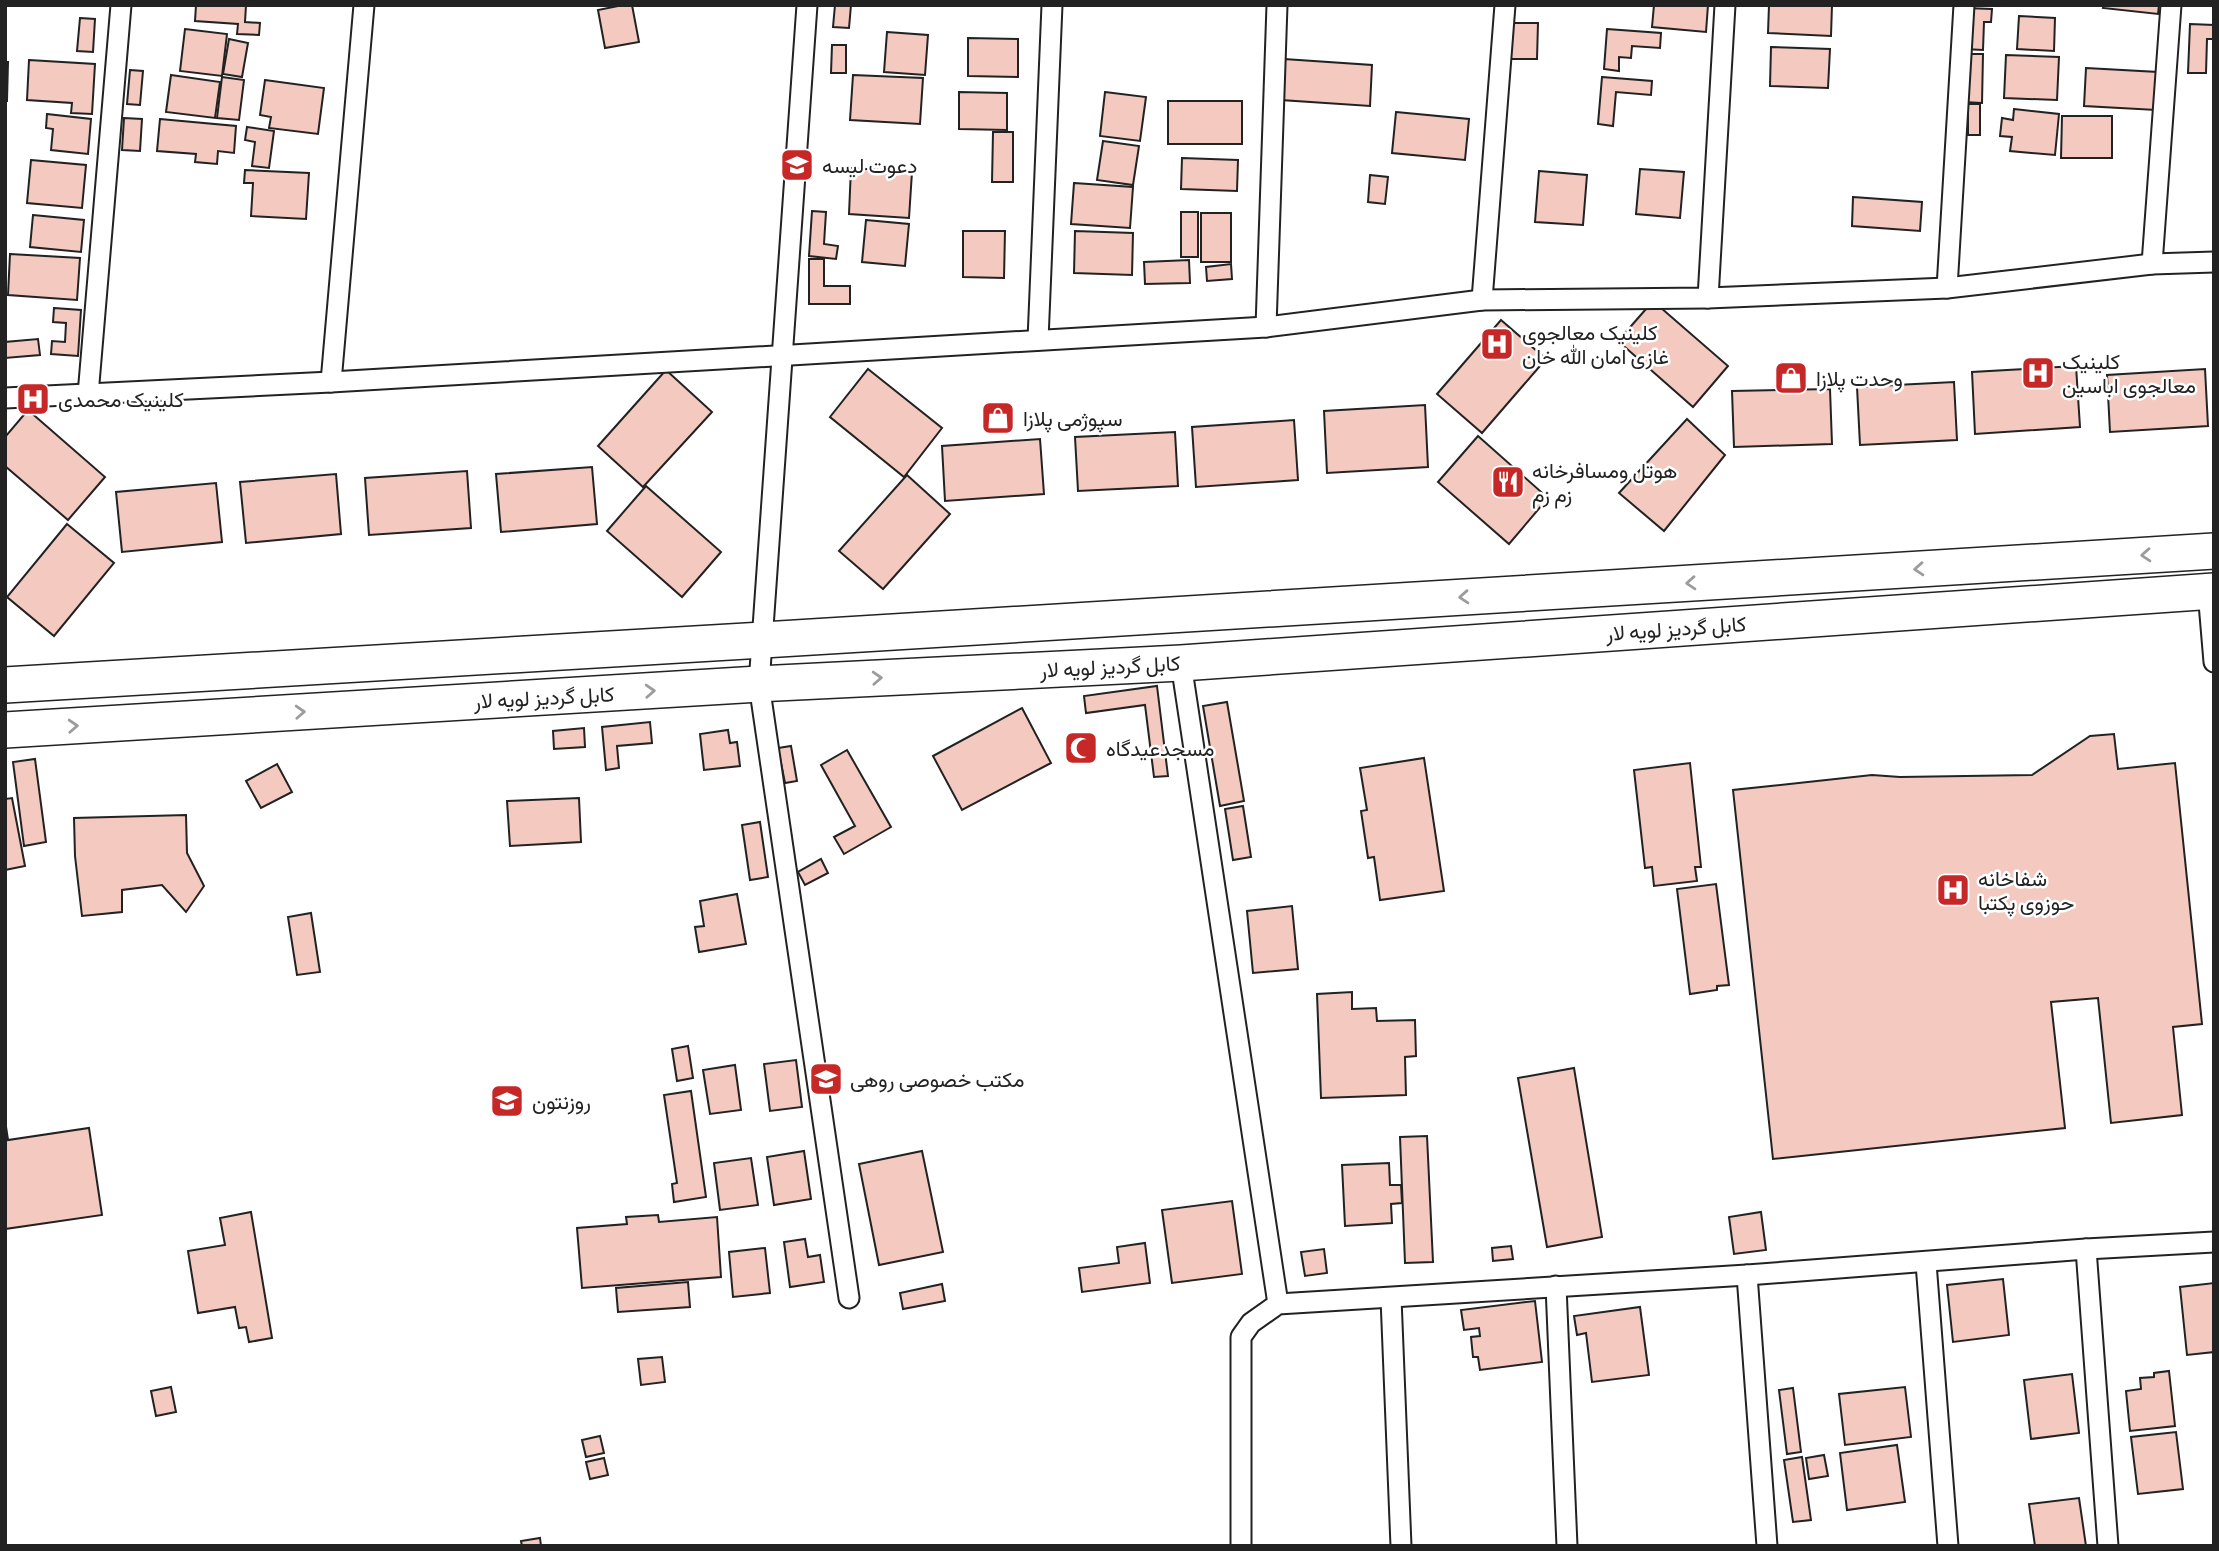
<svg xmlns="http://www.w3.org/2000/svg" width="2219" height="1551" font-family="Manrope,Vazirmatn,sans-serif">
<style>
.building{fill:#f3c9c0;stroke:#222;stroke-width:2}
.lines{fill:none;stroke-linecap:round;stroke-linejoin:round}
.street-casing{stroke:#222;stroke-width:23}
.highway-casing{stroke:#222;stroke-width:38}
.street{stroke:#fff;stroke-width:19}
.highway{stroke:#fff;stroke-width:35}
.oneway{stroke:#9c9c9c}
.labels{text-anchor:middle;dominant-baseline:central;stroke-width:5;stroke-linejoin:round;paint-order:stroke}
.poi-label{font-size:21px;fill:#222;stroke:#fff;text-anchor:start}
.street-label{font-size:21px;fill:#222;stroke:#fff}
</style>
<rect width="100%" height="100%" fill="#fff"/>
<g class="building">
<polygon points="196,5 246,5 245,22 260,23 259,35 237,34 238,24 195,21"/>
<polygon points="623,5 632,5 639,42 605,48 598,10"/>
<polygon points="835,5 851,5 849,28 833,27"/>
<polygon points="1654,5 1708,5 1706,32 1652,27"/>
<polygon points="1769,5 1832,5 1831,36 1768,33"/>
<polygon points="2104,5 2159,5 2158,14 2103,8"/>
<polygon points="1966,8 1992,9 1991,22 1984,22 1983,50 1964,49"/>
<polygon points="2019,16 2055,18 2054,51 2017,49"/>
<polygon points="80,18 95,19 93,52 77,51"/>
<polygon points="1508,23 1538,23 1537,59 1508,59"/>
<polygon points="2190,24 2214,25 2214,39 2207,39 2206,73 2188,73"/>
<polygon points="185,29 227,34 222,76 180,71"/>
<polygon points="1607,29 1661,33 1660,48 1632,46 1631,58 1619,57 1619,71 1604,69"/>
<polygon points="887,32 928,35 925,75 884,72"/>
<polygon points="968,38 1018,39 1018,77 968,76"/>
<polygon points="229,39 248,43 242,77 223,74"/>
<polygon points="832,45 846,45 846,73 831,73"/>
<polygon points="1771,47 1830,49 1828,88 1770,86"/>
<polygon points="1963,54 1983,54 1982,103 1963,102"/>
<polygon points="2006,55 2059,57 2057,100 2004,98"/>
<polygon points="1284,59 1372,65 1370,106 1281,100"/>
<polygon points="29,60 95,64 92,114 71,113 72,103 27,100"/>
<polygon points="5,62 8,62 7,101 5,101"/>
<polygon points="2086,68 2158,72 2156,110 2084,106"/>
<polygon points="130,70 143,71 140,105 127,104"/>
<polygon points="171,75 220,82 215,118 166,112"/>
<polygon points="853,75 923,78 920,124 850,120"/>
<polygon points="222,77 244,80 239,120 217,118"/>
<polygon points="1602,77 1652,81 1651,95 1616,92 1613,126 1598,124"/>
<polygon points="265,80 324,88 318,134 269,128 271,117 260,115"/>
<polygon points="959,92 1007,93 1007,130 959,129"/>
<polygon points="1105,92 1146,97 1140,141 1100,136"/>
<rect x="1168" y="101" width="74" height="43"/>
<rect x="1968" y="104" width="12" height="31"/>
<polygon points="2014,109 2059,114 2055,155 2010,151 2012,137 2000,136 2002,118 2013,120"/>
<polygon points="1396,112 1469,119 1465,160 1392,153"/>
<polygon points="47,114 91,119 88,154 51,150 53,129 46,128"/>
<polygon points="2062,116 2112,116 2112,158 2061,158"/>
<polygon points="124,118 142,119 140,151 122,150"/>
<polygon points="160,119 236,126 234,153 218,151 217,164 195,162 196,154 157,151"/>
<polygon points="247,127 274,131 269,168 252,166 255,142 245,140"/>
<polygon points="993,132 1013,132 1013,182 992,182"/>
<polygon points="1103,141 1139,146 1133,185 1097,180"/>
<polygon points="1182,158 1238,160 1237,191 1181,189"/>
<polygon points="31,160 86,165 82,208 27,203"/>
<polygon points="851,168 912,172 909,218 849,214"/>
<polygon points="1640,169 1684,172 1680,218 1636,214"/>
<polygon points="245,170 309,173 306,219 251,216 253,183 244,183"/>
<polygon points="1539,171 1587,175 1583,225 1535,222"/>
<polygon points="1370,175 1388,177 1385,204 1368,202"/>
<polygon points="1074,183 1133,187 1130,228 1071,224"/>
<polygon points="1853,197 1922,202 1920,231 1852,226"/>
<polygon points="812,211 826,212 824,244 838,246 836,259 809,256"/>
<rect x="1181" y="212" width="17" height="45"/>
<rect x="1201" y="213" width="30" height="49"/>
<polygon points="33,215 84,220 81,252 30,247"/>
<polygon points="866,220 909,224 905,266 862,262"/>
<polygon points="963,231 1005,231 1004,278 963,277"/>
<polygon points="1075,231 1133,233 1132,275 1074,273"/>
<polygon points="10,254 80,258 77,300 8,295"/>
<polygon points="809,259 824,259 824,286 850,286 850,304 809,304"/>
<polygon points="1189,260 1190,283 1145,284 1144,262"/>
<polygon points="1231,264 1232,279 1207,281 1206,267"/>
<polygon points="1653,301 1728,366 1693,407 1618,341"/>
<polygon points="54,308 81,310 78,356 51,354 52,341 65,342 66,323 53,322"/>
<polygon points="1501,320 1546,359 1482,433 1437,394"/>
<polygon points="38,339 40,355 5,358 5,342"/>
<polygon points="2076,366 2080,427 1975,434 1972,372"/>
<polygon points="868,369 942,428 904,477 830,417"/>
<polygon points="2205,369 2208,426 2110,432 2107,375"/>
<polygon points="666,370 712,412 643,487 598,446"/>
<polygon points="1954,382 1957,440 1860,445 1857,387"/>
<polygon points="1830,389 1832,444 1734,447 1732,391"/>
<polygon points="1425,405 1428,467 1327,473 1324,411"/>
<polygon points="28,410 105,477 68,520 5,466 5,437"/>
<polygon points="1687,419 1725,455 1664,531 1619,493"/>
<polygon points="1294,420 1298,480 1196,487 1192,427"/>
<polygon points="1175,432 1178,486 1078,491 1075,437"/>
<polygon points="1478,436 1548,498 1509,544 1438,482"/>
<polygon points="1040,439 1044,494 945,501 942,446"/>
<polygon points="592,467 597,524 501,532 496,474"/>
<polygon points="467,471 471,528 369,535 365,478"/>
<polygon points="336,474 341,534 246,543 240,482"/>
<polygon points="907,475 950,514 883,589 839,551"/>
<polygon points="216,483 222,542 122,552 116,492"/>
<polygon points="646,486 721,552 682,597 607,531"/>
<polygon points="67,524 114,563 54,636 7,597"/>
<polygon points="1157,686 1168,776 1154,777 1145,705 1086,713 1084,696"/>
<polygon points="1227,702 1244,801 1220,806 1203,706"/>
<polygon points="1022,708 1051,763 962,810 933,756"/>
<polygon points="650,722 652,743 617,746 619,768 606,770 602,727"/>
<polygon points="584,728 585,747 554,749 553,731"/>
<polygon points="728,730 730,743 737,742 740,766 704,770 700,734"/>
<polygon points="2114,734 2118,769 2175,763 2202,1024 2173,1027 2182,1115 2111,1123 2098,998 2051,1002 2065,1128 1773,1159 1733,790 1872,775 1900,777 2032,775 2090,736"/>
<polygon points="791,746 797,781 785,783 778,748"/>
<polygon points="847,750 891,827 844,854 834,837 855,826 821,765"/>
<polygon points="1424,758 1444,891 1380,900 1374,857 1368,858 1361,811 1367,810 1360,768"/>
<polygon points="35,759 46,842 24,846 13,762"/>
<polygon points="1690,763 1701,867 1695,867 1697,881 1654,886 1652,867 1645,868 1634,770"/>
<polygon points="277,764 292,792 261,808 246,781"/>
<polygon points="12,798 25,866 5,870 5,799"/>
<polygon points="579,798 581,842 510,846 507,801"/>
<polygon points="1243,806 1251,857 1233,860 1225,809"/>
<polygon points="186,815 187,853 204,886 186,912 162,885 122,890 122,912 82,916 75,856 74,818"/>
<polygon points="760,822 768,877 750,880 742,825"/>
<polygon points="821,859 828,873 805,885 798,872"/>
<polygon points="1716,884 1729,985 1717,986 1717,990 1690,994 1677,889"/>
<polygon points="737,894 746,944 699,952 695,927 704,926 700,901"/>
<polygon points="1292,906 1298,969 1253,973 1247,911"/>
<polygon points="311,913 320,972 297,975 288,917"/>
<polygon points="1352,992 1352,1009 1376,1008 1377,1021 1415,1020 1416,1056 1405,1057 1406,1095 1321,1098 1317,994"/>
<polygon points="688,1046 693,1078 677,1081 672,1049"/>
<polygon points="796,1060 802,1107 770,1111 764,1064"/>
<polygon points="735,1065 741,1110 710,1114 703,1070"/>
<polygon points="1574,1068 1602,1237 1547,1247 1518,1078"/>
<polygon points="691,1091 706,1197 674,1202 672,1184 677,1183 664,1095"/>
<polygon points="5,1120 8,1140 89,1128 102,1215 5,1229"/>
<polygon points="1427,1136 1433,1262 1405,1263 1400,1137"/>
<polygon points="804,1151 811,1199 774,1205 767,1157"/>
<polygon points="922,1151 943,1252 879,1265 859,1164"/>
<polygon points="751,1158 758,1205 720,1210 714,1163"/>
<polygon points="1389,1163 1390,1185 1401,1185 1402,1203 1391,1204 1392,1223 1345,1226 1342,1165"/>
<polygon points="1232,1201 1242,1274 1172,1283 1162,1210"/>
<polygon points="251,1212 272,1338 249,1342 246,1327 239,1328 235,1307 198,1313 188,1251 225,1245 220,1218"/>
<polygon points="1761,1212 1766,1250 1734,1254 1729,1217"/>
<polygon points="658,1215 659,1222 717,1217 721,1277 582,1288 577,1228 627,1224 626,1217"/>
<polygon points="805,1239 808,1257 820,1255 824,1282 790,1287 784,1242"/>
<polygon points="1145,1243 1150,1283 1082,1292 1079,1268 1119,1263 1117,1247"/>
<polygon points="1511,1246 1513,1259 1493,1261 1492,1248"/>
<polygon points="765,1248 770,1293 733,1297 729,1252"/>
<polygon points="1324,1249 1327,1273 1305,1276 1301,1252"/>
<polygon points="2003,1279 2009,1335 1953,1342 1947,1285"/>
<polygon points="688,1282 690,1307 618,1312 616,1288"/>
<polygon points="2214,1283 2214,1352 2187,1355 2180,1287"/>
<polygon points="942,1284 945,1301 903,1309 900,1293"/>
<polygon points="1535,1301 1542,1362 1480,1370 1478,1357 1473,1357 1471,1337 1480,1336 1479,1328 1464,1330 1461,1310"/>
<polygon points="1640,1307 1649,1375 1592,1382 1586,1333 1577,1335 1574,1316"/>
<polygon points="662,1357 665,1382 641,1385 638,1359"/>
<polygon points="2169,1371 2175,1426 2130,1431 2126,1391 2141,1389 2140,1378 2154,1377 2154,1373"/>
<polygon points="2072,1374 2079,1433 2031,1439 2024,1380"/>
<polygon points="171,1387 176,1412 156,1416 151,1391"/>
<polygon points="1905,1387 1911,1437 1845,1445 1839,1394"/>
<polygon points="1793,1388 1801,1452 1787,1454 1779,1390"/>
<polygon points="2176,1432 2183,1489 2138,1494 2131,1437"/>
<polygon points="600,1436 604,1453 586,1457 582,1440"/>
<polygon points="1897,1445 1905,1502 1847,1510 1840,1453"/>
<polygon points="1824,1455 1828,1476 1809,1479 1806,1458"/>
<polygon points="1802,1457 1811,1520 1793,1522 1784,1460"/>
<polygon points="604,1458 608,1475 590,1479 586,1462"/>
<polygon points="2079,1498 2086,1546 2035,1546 2029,1504"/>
<polygon points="540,1538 541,1546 522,1546 521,1541"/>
</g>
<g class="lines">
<defs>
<g id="street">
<polyline points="807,5 759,684 849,1298"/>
<polyline points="2152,264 2171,5"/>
<polyline points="1947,288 1964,5"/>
<polyline points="1708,298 1725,5"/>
<polyline points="1482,300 1505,5"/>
<polyline points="1266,327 1277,5"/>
<polyline points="1038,340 1052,5"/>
<polyline points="331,382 364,5"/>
<polyline points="88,395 121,5"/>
<polyline points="5,398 331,382 1266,327 1482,300 1708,298 1947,288 2152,264 2214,262"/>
<polyline points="2208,591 2214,662"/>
<polyline points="1181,663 1278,1304"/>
<polyline points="2086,1249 2108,1546"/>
<polyline points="1926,1263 1948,1546"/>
<polyline points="1747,1275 1767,1546"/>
<polyline points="1556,1286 1567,1546"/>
<polyline points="1391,1298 1401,1546"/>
<polyline points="1241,1546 1241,1337 1251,1323 1278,1304 1747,1275 2086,1249 2214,1242"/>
</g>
<g id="highway">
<polyline points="5,685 763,640 2214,551"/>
<polyline points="5,730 759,684 1181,663 2214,591"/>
</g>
</defs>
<use href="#street" class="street-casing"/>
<use href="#highway" class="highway-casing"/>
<use href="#street" class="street"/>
<use href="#highway" class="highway"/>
</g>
<defs><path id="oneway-chevron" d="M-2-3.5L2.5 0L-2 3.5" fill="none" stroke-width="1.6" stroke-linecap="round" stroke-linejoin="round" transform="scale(1.75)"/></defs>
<g class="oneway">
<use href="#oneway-chevron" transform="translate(2146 555) rotate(176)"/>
<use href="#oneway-chevron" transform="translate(1919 569) rotate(176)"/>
<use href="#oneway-chevron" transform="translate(1691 583) rotate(176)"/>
<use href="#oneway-chevron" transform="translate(1464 597) rotate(176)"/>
<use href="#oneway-chevron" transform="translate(877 678) rotate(-3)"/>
<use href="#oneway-chevron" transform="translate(650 691) rotate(-3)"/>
<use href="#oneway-chevron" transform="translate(300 712) rotate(-3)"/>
<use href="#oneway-chevron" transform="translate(73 726) rotate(-3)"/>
</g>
<defs>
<symbol id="school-square" viewBox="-11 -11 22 22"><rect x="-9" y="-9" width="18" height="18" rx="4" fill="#c62828" stroke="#fff"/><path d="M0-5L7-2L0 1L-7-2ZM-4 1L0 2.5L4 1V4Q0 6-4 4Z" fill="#fff"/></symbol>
<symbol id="hospital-square" viewBox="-11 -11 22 22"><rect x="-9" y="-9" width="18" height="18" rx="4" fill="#c62828" stroke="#fff"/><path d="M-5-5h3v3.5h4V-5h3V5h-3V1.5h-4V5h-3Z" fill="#fff"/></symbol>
<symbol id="shop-square" viewBox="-11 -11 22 22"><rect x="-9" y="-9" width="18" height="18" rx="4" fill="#c62828" stroke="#fff"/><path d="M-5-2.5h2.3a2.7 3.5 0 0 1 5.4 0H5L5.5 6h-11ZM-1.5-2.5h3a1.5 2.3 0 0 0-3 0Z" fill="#fff"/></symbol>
<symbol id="restaurant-square" viewBox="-11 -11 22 22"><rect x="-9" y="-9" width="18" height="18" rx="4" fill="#c62828" stroke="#fff"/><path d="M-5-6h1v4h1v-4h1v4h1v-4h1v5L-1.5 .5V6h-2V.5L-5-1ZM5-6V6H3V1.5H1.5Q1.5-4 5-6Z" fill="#fff"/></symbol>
<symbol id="mosque-square" viewBox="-11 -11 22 22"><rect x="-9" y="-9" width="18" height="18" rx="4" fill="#c62828" stroke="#fff"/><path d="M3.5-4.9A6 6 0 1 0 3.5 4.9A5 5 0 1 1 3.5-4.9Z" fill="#fff"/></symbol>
</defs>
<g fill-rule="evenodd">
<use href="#school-square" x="778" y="146" width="38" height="38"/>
<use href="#hospital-square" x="1478" y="325" width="38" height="38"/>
<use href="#hospital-square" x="2019" y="354" width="38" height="38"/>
<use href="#shop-square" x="1772" y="359" width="38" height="38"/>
<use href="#hospital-square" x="14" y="380" width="38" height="38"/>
<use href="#shop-square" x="979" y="399" width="38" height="38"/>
<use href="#restaurant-square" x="1489" y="463" width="38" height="38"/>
<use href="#mosque-square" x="1062" y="729" width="38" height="38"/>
<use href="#hospital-square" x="1934" y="871" width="38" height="38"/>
<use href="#school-square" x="807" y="1060" width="38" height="38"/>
<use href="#school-square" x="488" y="1082" width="38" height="38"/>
</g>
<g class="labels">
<g class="poi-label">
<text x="822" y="165">دعوت لیسه</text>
<text x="1522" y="332">کلینیک معالجوی<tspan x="1522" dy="24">غازی امان الله خان</tspan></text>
<text x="2062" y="361">کلینیک<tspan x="2062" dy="24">معالجوی اباسین</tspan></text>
<text x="1816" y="378">وحدت پلازا</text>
<text x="58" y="399">کلینیک محمدی</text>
<text x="1023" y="418">سپوژمی پلازا</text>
<text x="1532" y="470">هوتل ومسافرخانه<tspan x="1532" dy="24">زم زم</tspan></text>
<text x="1106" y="748">مسجدعیدگاه</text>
<text x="1978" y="878">شفاخانه<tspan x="1978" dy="24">حوزوی پکتبا</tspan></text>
<text x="850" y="1079">مکتب خصوصی روهی</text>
<text x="532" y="1101">روزنتون</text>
</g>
<g class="street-label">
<text transform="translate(1676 628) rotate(-4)">کابل گردیز لویه لار</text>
<text transform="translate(1110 666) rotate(-3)">کابل گردیز لویه لار</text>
<text transform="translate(544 697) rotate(-3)">کابل گردیز لویه لار</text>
</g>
</g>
<rect width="2219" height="1551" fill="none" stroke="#222222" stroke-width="14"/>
</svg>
